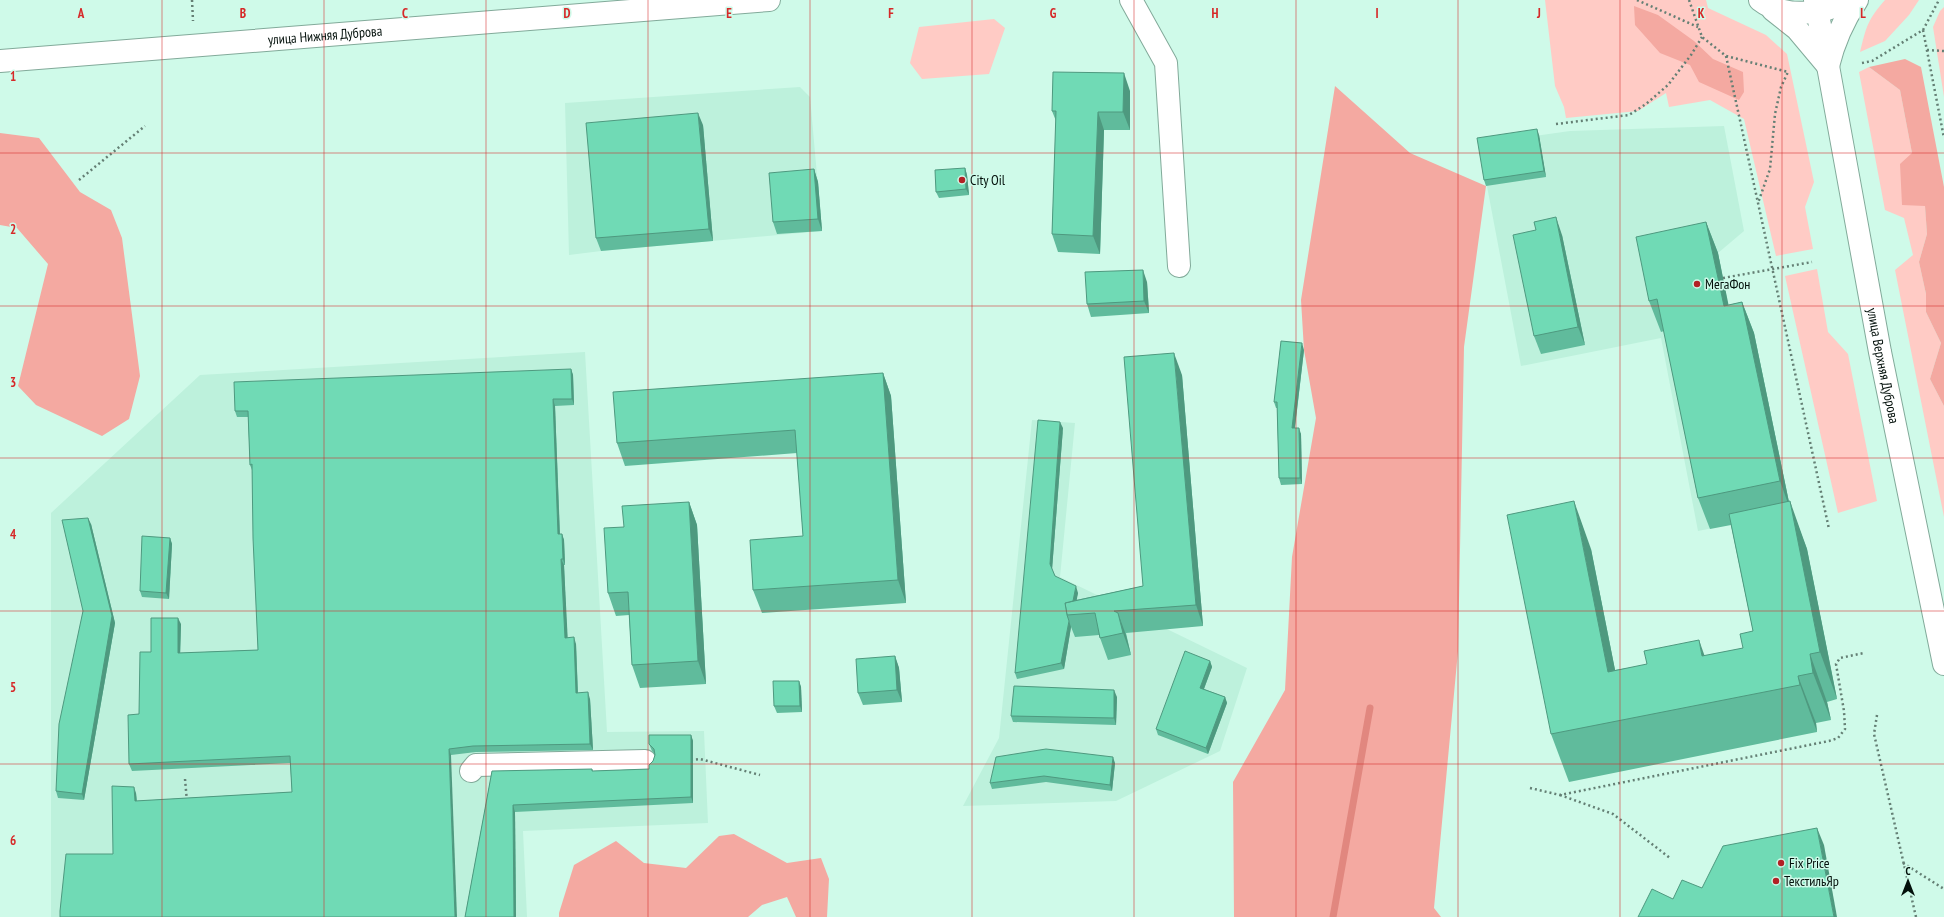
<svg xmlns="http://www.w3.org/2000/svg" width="1944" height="917" font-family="'PT Sans Narrow',sans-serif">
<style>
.built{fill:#bdf1dc}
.green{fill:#ffcbc5}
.forest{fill:#f4a9a1}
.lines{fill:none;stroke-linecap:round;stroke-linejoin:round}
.stream{stroke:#e1877f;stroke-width:7}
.minor-casing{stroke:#82aa9a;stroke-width:24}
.major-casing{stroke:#82aa9a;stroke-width:24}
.path{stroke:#647f74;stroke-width:2.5;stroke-dasharray:2 3;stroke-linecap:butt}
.minor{stroke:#fff;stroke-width:22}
.major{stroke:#fff;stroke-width:22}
.wall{fill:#60bb9c}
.shaded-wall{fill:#4e997f}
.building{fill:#70dab5;stroke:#4e997f}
.grid{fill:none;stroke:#d62828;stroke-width:1;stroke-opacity:0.55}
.poi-dot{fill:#b22125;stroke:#cffae9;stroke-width:1.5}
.labels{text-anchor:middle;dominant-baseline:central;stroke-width:3;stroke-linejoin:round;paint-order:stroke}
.street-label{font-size:14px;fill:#03100b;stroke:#cffae9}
.poi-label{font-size:14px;fill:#03100b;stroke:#cffae9;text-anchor:start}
.grid-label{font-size:13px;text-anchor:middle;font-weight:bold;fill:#d62828;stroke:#cffae9;stroke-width:3;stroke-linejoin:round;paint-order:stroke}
</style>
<rect width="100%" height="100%" fill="#cffae9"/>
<g class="built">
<polygon points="800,87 810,97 822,231 601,251 569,255 565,103"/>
<polygon points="1724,126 1744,231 1718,253 1731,317 1754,333 1791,512 1698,531 1661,338 1521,366 1479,144 1570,131"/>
<polygon points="585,352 607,732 704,731 708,823 523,831 527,917 51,917 51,513 200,375"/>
<polygon points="1032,420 1075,423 1060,577 1247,668 1220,751 1116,801 963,806 999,738"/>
</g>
<g class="green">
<polygon points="1545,0 1706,0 1708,8 1766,35 1787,54 1814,182 1805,207 1813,249 1776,256 1744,119 1710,100 1669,107 1666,93 1638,111 1566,118 1564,107 1555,86"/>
<path d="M1885,0h34l-10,15 -24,26 -25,11c6,-25 8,-33 25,-52z"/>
<polygon points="1944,7 1944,97 1933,27 1940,11"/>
<polygon points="994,19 1005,28 989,74 922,79 910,63 919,27"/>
<polygon points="1869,67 1900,90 1912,153 1902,205 1925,205 1927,234 1919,262 1926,294 1926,312 1941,343 1930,379 1944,406 1944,517 1895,270 1913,255 1904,218 1885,210 1859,72"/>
<polygon points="1817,269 1828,332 1848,354 1877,501 1838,513 1785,276"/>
</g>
<g class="forest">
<polygon points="1634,6 1658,15 1694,41 1713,59 1743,72 1744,92 1739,100 1699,82 1690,65 1660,53 1635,25"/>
<polygon points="1905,59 1921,67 1944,187 1944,406 1930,379 1941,343 1926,312 1926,294 1919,262 1927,234 1925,206 1902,205 1900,164 1912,153 1900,90 1869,67"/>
<polygon points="1335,86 1410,153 1486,186 1464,347 1458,651 1434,908 1441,917 1234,917 1233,782 1285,690 1292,557 1316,418 1304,350 1301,300"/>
<polygon points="0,133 39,138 80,192 111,210 122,238 140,376 129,419 102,436 36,405 18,386 48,264 17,228 0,225"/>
<polygon points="734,834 787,863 821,858 829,879 827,917 796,917 787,897 762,905 748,917 559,917 559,913 574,865 616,841 644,863 686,868 719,836"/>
</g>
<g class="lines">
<polyline class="stream" points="1333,917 1370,708"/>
<defs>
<g id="minor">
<polyline points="1131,0 1166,63 1179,266"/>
<path d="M1760,0c26,20 63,14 89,0"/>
<polyline points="1773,10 1797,29 1828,66"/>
<path id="s1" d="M0,61l769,-61"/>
<path d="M1828,66c6,-25 15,-45 29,-66"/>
<polyline points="471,771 476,765 645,761"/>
</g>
<g id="major">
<path id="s2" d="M1815,0l13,66 52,286 64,312"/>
</g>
</defs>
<use href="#minor" class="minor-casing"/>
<use href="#major" class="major-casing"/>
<g class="path">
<polyline points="192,0 193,21"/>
<polyline points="1637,0 1698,27"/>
<polyline points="1689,0 1702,37 1726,56 1788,72 1781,87 1775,114 1770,169 1758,203"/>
<polyline points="1923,30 1939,0"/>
<polyline points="1927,50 1944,51"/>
<polyline points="1726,56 1829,529"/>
<polyline points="1862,63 1872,61 1923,30 1944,138"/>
<polyline points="1556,124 1629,115 1646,104 1668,85 1691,55 1702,37"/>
<polyline points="79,180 145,126"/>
<polyline points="1723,278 1812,262"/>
<polyline points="1877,715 1874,734 1916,917"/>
<polyline points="691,760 700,759 760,775"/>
<polyline points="185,779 187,802"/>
<polyline points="1530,788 1560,795 1829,741 1838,738 1845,729 1844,711 1836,664 1840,658 1864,653"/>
<polyline points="1560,795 1613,814 1670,858"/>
<polyline points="1903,863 1944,889"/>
</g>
<use href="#minor" class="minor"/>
<use href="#major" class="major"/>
</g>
<g class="wall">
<polygon points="1130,91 1130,130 1104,130 1100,254 1058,252 1052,234 1056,121 1052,111"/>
<polygon points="703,125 713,241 601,251 596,238"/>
<polygon points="1539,135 1546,177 1486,186 1484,180"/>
<polygon points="965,168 967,175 969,195 939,198 936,192"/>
<polygon points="814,169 818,182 822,231 777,234 773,222"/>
<polygon points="1706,222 1718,253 1728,305 1742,302 1754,333 1789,502 1807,549 1837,699 1827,702 1831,720 1816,723 1817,732 1569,782 1551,734 1591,549 1615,670 1705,656 1743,648 1753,631 1731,525 1710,529 1698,498 1664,331 1661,332 1649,301"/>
<polygon points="1562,235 1585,345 1541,354 1534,336"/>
<polygon points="1147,282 1149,313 1091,317 1087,304"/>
<polygon points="1304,350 1295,428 1301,434 1302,484 1281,485 1279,478 1277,408 1276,408 1274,402"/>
<polygon points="571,369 573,375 574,405 555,406 560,534 562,534 564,540 565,565 564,565 567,638 576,644 578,693 590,699 593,750 476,752 451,755 113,854 136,793 137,801 292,792 290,763 132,771 129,764 151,652 181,624 180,653 258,650 252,470 250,465 248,417 237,417 235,411"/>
<polygon points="883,373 891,396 906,603 762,613 753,590 803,536 797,453 625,466 617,443"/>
<polygon points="1182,375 1203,626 1126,633 1131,655 1108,660 1099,635 1075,637 1071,627 1064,669 1017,679 1015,673 1063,428 1052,569 1055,576 1078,593 1076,600 1143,586"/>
<polygon points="689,502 697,525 706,684 640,688 632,665 629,615 616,616 608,593 624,527"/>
<polygon points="91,524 115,623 84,800 58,798 56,791 83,611"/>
<polygon points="170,538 172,544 169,599 142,597 140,591"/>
<polygon points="895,656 899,668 902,702 863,705 858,693"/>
<polygon points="1210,661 1212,667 1204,689 1225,697 1227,703 1208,754 1158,735 1156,729"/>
<polygon points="799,681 801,687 802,712 777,713 774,706"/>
<polygon points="1117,697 1116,725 1013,722 1011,716"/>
<polygon points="691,735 693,741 693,803 515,812 516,917 465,917 492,771 592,769 593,771 649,769 653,761 655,755 652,751 649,744"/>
<polygon points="1115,763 1112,791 1046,782 992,789 990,783"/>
</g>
<g class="shaded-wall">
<polygon points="1124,73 1130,91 1130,130 1123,112"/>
<polygon points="1098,112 1104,130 1100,254 1093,236"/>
<polygon points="698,113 703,125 713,241 709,229"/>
<polygon points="1537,129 1539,135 1546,177 1544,171"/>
<polygon points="965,168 967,175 969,195 966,189"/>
<polygon points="814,169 818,182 822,231 818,219"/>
<polygon points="1556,217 1562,235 1585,345 1578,327"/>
<polygon points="1706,222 1718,253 1735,337 1724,306"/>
<polygon points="1143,270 1147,282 1149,313 1144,301"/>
<polygon points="1742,302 1754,333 1791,512 1780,481"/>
<polygon points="1302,343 1304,350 1294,434 1292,428"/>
<polygon points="1174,353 1182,375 1203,626 1196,605"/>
<polygon points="571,369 573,375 574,405 572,399"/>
<polygon points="883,373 891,396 906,603 898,580"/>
<polygon points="553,399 555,406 560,540 558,534"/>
<polygon points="1060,422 1063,428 1052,570 1050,564"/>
<polygon points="1299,428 1301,434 1302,484 1300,478"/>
<polygon points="1574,501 1591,549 1625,720 1608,672"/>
<polygon points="1790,501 1807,549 1837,699 1820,652"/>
<polygon points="689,502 697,525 706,684 698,661"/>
<polygon points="88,518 91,524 115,623 84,800 82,794"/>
<polygon points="562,534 564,540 565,565 563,559"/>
<polygon points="170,538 172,544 169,599 166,593"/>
<polygon points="561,559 564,565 568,644 565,638"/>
<polygon points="1076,586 1078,593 1074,615 1070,615"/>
<polygon points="1118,613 1126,635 1131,655 1123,633"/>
<polygon points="178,618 181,624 180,659 178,653"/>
<polygon points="1069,621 1071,627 1064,669 1061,663"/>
<polygon points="574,637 576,644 578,699 576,693"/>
<polygon points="1699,640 1716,688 1702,656"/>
<polygon points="1810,654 1827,702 1831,720 1813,673"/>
<polygon points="895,656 899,668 902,702 897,690"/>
<polygon points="1210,661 1212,667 1202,694 1200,688"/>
<polygon points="1798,676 1816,723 1817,732 1800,685"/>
<polygon points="799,681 801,687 802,712 800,706"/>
<polygon points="1114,690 1117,697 1116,725 1114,718"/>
<polygon points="588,692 590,699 593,750 590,744"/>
<polygon points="1225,697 1227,703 1208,754 1206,748"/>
<polygon points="691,735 693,741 693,803 691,797"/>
<polygon points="449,749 451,755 457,917 455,917"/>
<polygon points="1113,757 1115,763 1112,791 1110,785"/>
<polygon points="134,787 136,793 137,807 135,801"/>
<polygon points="513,805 515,812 516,917 514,917"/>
<polygon points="1817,828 1824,845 1837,917 1834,917"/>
</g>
<g class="building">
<polygon points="1053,72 1124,73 1123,112 1098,112 1093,236 1052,234 1056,111 1052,111"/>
<polygon points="698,113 709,229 596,238 586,123"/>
<polygon points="1537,129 1544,171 1484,180 1477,138"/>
<polygon points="965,168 966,189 936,192 935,170"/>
<polygon points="814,169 818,219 773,222 769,173"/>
<polygon points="1556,217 1578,327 1534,336 1513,235 1536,230 1534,222"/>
<polygon points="1706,222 1724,306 1742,302 1780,481 1698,498 1657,299 1649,301 1636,237"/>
<polygon points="1143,270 1144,301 1087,304 1085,272"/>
<polygon points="1281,341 1302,343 1292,428 1299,428 1300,478 1279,478 1277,402 1274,402"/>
<polygon points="1174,353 1196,605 1114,611 1118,613 1123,633 1100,638 1095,613 1067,615 1065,603 1143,586 1124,357"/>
<polygon points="571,369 572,399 553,399 558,534 562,534 563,559 561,559 565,638 574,637 576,693 588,692 590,744 473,746 449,749 455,917 60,917 60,911 66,854 113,854 112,786 134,787 135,801 292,792 290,756 129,764 128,715 139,714 140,652 151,652 151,618 178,618 178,653 258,650 253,538 252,464 250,465 248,411 235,411 234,382"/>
<polygon points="883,373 898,580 753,590 750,540 803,536 795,430 617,443 613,392"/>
<polygon points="1038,420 1060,422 1050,564 1055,576 1076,586 1073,601 1065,603 1067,615 1069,621 1061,663 1015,673"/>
<polygon points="1574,501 1608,672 1647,664 1644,651 1699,640 1702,656 1743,648 1740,634 1753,631 1729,514 1790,501 1820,652 1810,654 1813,673 1798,676 1800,685 1551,734 1507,515"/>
<polygon points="689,502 698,661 632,665 628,592 608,593 604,528 624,527 622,506"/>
<polygon points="88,518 112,616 82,794 56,791 59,724 83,611 62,520"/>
<polygon points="142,536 170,538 166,593 140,591"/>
<polygon points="1185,651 1210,661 1200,688 1225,697 1206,748 1156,729"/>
<polygon points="895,656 897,690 858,693 856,659"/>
<polygon points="773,681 799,681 800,706 774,706"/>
<polygon points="1014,686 1114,690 1114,718 1011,716"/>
<polygon points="649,735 691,735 691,797 513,805 514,917 465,917 492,771 592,769 592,771 649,769 649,765 653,761 655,755 654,749 649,744"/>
<polygon points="1046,749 1113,757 1110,785 1044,776 990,783 996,757"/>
<polygon points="1817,828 1834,917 1638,917 1652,889 1673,899 1682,880 1702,888 1723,846"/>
</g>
<path class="grid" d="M162,0v917M324,0v917M486,0v917M648,0v917M810,0v917M972,0v917M1134,0v917M1296,0v917M1458,0v917M1620,0v917M1782,0v917M0,153h1944M0,306h1944M0,458h1944M0,611h1944M0,764h1944"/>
<g class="poi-dot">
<circle cx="962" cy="180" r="4"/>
<circle cx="1697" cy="284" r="4"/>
<circle cx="1781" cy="863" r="4"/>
<circle cx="1776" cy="881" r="4"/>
</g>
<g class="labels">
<g class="street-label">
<text stroke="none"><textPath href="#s1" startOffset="326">улица Нижняя Дуброва</textPath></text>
<text stroke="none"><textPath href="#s2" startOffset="372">улица Верхняя Дуброва</textPath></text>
</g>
<g class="poi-label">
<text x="970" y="180">City Oil</text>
<text x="1705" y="284">МегаФон</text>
<text x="1789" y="863">Fix Price</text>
<text x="1784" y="881">ТекстильЯр</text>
</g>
</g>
<g class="grid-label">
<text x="81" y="18">A</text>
<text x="243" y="18">B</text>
<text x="405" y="18">C</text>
<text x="567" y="18">D</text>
<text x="729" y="18">E</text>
<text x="891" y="18">F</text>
<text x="1053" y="18">G</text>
<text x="1215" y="18">H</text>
<text x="1377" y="18">I</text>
<text x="1539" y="18">J</text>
<text x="1701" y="18">K</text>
<text x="1863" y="18">L</text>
<text x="13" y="81">1</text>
<text x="13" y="234">2</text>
<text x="13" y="387">3</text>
<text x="13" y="539">4</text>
<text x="13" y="692">5</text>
<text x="13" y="845">6</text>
</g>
<g transform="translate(1908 881)" stroke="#cffae9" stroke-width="3" paint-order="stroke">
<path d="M0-3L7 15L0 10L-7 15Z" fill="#03100b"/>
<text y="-6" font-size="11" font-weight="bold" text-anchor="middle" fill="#03100b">С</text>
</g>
</svg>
